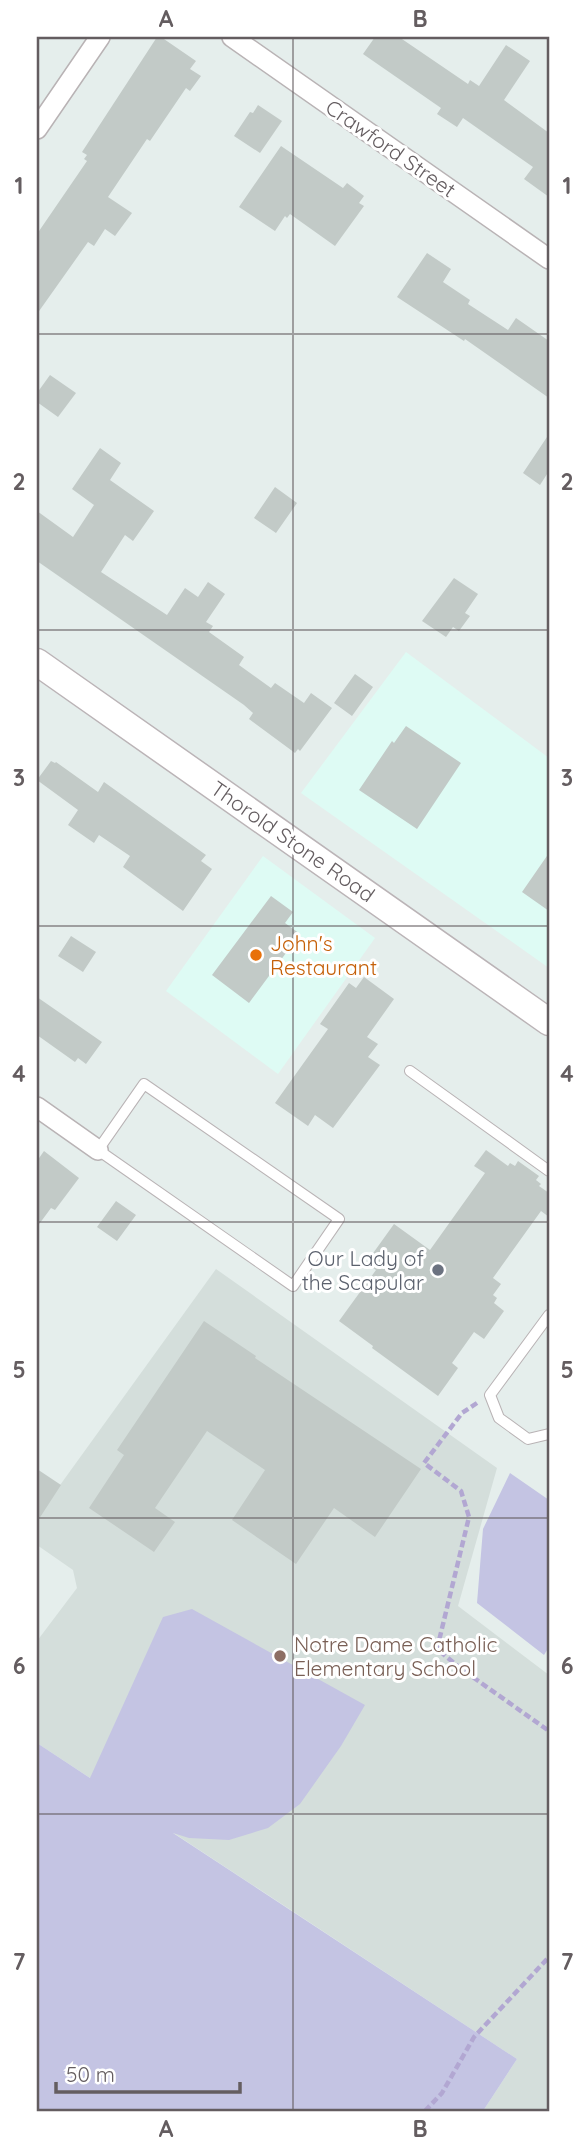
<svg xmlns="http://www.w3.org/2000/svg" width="586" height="2148" font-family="Quicksand,sans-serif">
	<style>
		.commercial { fill: #defbf4 }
		.education { fill: #d4dedb }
		.green { fill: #c4c4e3 }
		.building { fill: #c2cac7 }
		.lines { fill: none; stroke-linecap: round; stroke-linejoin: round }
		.lane-casing { stroke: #b9b3b5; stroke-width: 12 }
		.street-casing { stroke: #b9b3b5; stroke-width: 22 }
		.secondary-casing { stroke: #bbb4b7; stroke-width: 29 }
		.path { stroke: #b2a7d2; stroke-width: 4.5; stroke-dasharray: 7 3.5; stroke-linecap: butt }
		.lane { stroke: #fff; stroke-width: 10 }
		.street { stroke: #fff; stroke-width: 19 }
		.secondary { stroke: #fff; stroke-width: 26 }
		.grid { fill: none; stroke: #645d60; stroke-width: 2; stroke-opacity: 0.55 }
		.food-dot { fill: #e8710a; stroke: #fff; stroke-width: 2.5 }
		.worship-dot { fill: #6b7280; stroke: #fff; stroke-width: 2.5 }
		.education-dot { fill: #8d6e63; stroke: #fff; stroke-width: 2.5 }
		.labels { text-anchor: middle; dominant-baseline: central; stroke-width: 6; stroke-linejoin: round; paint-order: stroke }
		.street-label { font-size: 21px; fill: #645d60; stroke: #fff }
		.food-label { font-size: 21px; fill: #c56008; stroke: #fff; text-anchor: start }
		.worship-label { font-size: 21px; fill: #5b616d; stroke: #fff; text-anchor: end }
		.education-label { font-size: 21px; fill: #785e54; stroke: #fff; text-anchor: start }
		.neatline { fill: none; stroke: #645d60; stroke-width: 2.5 }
		.grid-label { font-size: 23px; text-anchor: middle; font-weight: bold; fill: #645d60 }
	</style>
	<rect width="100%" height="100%" fill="#e5eeec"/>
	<path class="commercial" d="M406 652 549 758V968L301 793Z
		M263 856 375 938 278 1074 166 991Z"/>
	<path class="education" d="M216 1269 497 1468 458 1606 549 1675V2111H483L517 2059 37 1743V1641L77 1588 73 1570 37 1545V1517Z"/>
	<path class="green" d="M510 1473 549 1500V1647L544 1655 477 1603 483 1529Z
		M192 1609 365 1705 341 1746 300 1804 268 1828 229 1840 189 1838 173 1833 517 2059 483 2111H37V1743L90 1778 163 1617Z"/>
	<path class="building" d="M157 37H161L196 61 190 69 201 76 190 91 186 88 150 141 147 139 108 197 132 213 115 236 105 229 94 246 88 242 37 314V234L87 161 84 159 87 155 82 152Z
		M375 37H399L468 84 470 80 479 86 506 45 530 61 504 100 549 133V197L524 179 533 167 463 118 457 127 437 114 441 108 363 54Z
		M258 105 282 121 260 153 234 136 250 112 253 113Z
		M281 146 343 188 347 183 364 196 359 203 364 206 335 246 290 214 287 218 285 216 275 231 239 207Z
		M427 253 451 269 443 282 470 300 468 304 508 330 516 318 549 341V398L465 339 464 341 397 297Z
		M50 375 76 393 58 417 37 402V393Z
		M549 434V471L540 485 523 473Z
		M100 448 121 463 110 480 154 511 133 541 125 535 101 572 167 615 185 588 198 597 208 582 225 594 206 622 213 626 209 632 244 657 239 665 271 688 275 683 304 703 311 693 332 708 300 751 298 749 295 753 249 719 253 713 244 705 37 561V511L73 537 94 505 72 489Z
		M275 487 297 503 276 533 254 518Z
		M454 578 478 594 465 613 470 616 459 631 453 627 446 637 422 621Z
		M355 674 373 687 352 716 334 703Z
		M406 726 461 763 417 829 359 790 392 741 394 743Z
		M51 761 55 763 56 762 98 792 104 782 206 855 201 861 212 869 183 911 123 867 130 856 99 835 94 843 68 825 78 810 37 780Z
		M549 853V911L522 892Z
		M271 896 293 912 285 923 300 934 249 1003 212 975Z
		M71 936 96 952 83 972 58 956Z
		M364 977 394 999 367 1037 378 1044 368 1057 380 1065 333 1128 315 1115 308 1126 275 1103 328 1029 320 1024 349 983 356 988Z
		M37 997 102 1042 86 1064 78 1058 75 1062 37 1035Z
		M486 1150 508 1166 510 1163 515 1166 518 1161 539 1176 536 1180 541 1184 539 1186 549 1193V1217L541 1211 493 1278 501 1284 493 1295 497 1298 494 1303 504 1311 484 1339 474 1332 452 1363 458 1368 438 1396 372 1348 373 1346 339 1321 376 1270 366 1263 394 1224 430 1250 485 1173 474 1166Z
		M44 1151 79 1178 55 1210 51 1208 37 1227V1161Z
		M116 1201 136 1215 117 1241 97 1227Z
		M204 1321 256 1356 255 1358 421 1469 375 1537 334 1508 296 1564 232 1520 265 1470 207 1431 155 1508 175 1522 154 1552 89 1508 124 1455 117 1450Z
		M37 1469 61 1485 37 1522Z"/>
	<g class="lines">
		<g class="lane-casing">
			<path id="lane" d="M410 1071 549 1171
				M144 1084 339 1219 293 1286 98 1150Z
				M549 1315 490 1395 499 1418 528 1439 549 1434"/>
		</g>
		<g class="street-casing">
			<path id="street" d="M232 37 549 259
				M37 129 100 37
				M37 1107 98 1150"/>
		</g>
		<g class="secondary-casing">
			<path id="secondary" d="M37 662 549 1022"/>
		</g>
		<path class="path" d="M477 1403 462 1413 424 1463 461 1491 469 1517 437 1649 460 1668 549 1731
			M425 2111 442 2093 474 2037 549 1957"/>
		<use href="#lane" class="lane"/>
		<use href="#street" class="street"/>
		<use href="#secondary" class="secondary"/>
	</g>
	<path class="grid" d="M293 37V2111M37 334H549M37 630H549M37 926H549M37 1222H549M37 1518H549M37 1814H549"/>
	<circle class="food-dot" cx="256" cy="955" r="7"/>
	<circle class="worship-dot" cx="438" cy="1270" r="7"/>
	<circle class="education-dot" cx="280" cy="1656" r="7"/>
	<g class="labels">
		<g class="street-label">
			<text transform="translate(391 148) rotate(35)">Crawford Street</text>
			<text transform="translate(293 841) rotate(35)">Thorold Stone Road</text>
		</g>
		<g class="food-label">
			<text x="270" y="943">John's<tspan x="270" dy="24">Restaurant</tspan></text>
		</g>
		<g class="worship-label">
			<text x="424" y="1258">Our Lady of<tspan x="424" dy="24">the Scapular</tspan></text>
		</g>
		<g class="education-label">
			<text x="294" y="1644">Notre Dame Catholic<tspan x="294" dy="24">Elementary School</tspan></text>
		</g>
	</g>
	<rect width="586" height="2148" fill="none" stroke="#ffffff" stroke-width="77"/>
	<path d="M56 2082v10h184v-10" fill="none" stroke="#645d60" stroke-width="3.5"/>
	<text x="66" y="2082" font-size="21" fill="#645d60" stroke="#ffffff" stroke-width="5" paint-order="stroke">50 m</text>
	<rect x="38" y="38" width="510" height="2072" class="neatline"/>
	<g class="grid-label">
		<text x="166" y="27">A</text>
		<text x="420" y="27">B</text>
		<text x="19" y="194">1</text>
		<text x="567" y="194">1</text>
		<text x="19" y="490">2</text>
		<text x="567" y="490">2</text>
		<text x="19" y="786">3</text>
		<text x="567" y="786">3</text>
		<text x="19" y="1082">4</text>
		<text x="567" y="1082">4</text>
		<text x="19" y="1378">5</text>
		<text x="567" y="1378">5</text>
		<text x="19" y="1674">6</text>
		<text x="567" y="1674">6</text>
		<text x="19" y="1970">7</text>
		<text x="567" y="1970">7</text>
		<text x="166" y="2137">A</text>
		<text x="420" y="2137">B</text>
	</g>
</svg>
